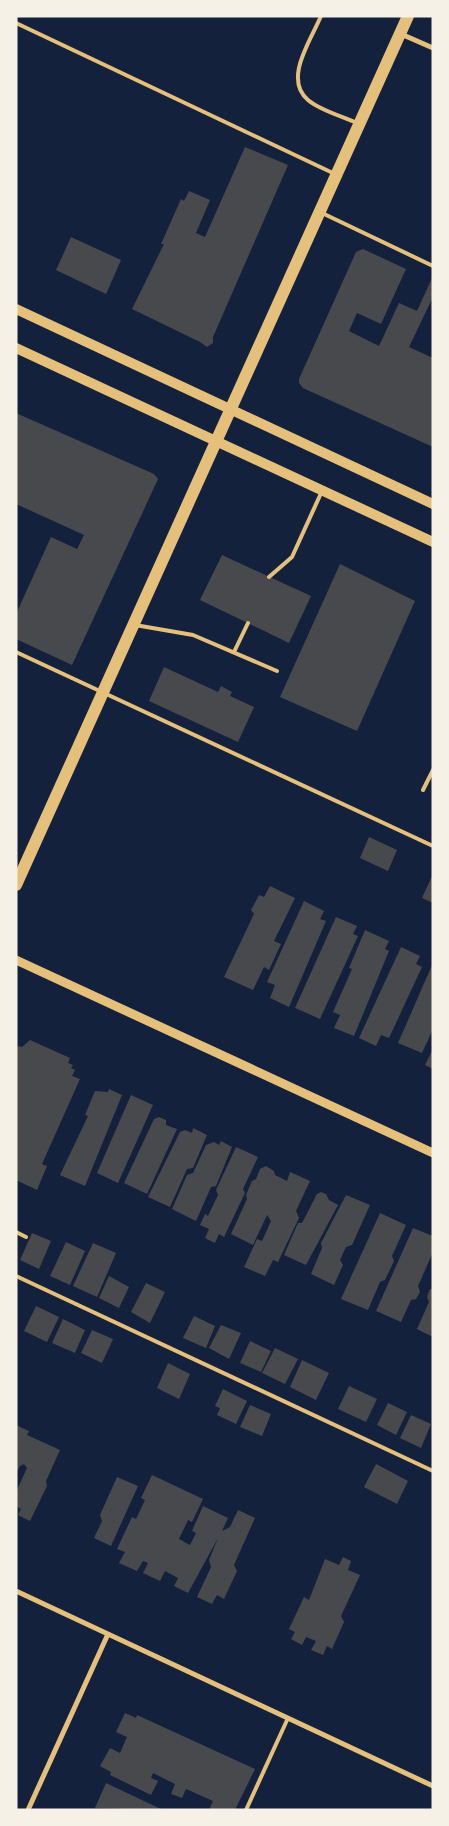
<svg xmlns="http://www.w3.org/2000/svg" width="449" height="1826" font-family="'Archivo Narrow',sans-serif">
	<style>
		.building { fill: #48494c }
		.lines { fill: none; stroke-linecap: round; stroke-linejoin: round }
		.service { stroke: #e5c07b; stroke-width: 4 }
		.minor { stroke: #e5c07b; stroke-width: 5 }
		.tertiary { stroke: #e5c07b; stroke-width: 9 }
		.secondary { stroke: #e5c07b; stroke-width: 10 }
		.primary { stroke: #e5c07b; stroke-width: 12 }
	</style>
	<rect width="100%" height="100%" fill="#14213d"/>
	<path class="building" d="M245 147 288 165 213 337V343L207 347 200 342 132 309 164 244H161L181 199 184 201 189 191 210 200 196 233 205 237Z
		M71 237 121 260 106 294 56 270Z
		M363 249 406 269 381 324 357 313 349 331 379 346 399 303 417 311 433 276V297L409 347 433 358V447L303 388 299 383V379L356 252Z
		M16 413 154 474 158 479 72 665 16 639V614L51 537 77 549 84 535 16 504Z
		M222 555 311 596 289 643 200 600Z
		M340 564 415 601 357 731 280 697Z
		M164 667 218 692 221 686 232 692 230 696 254 707 238 742 149 701Z
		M369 837 397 850 388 871 360 858Z
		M433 874V903L422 898Z
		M270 886 295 898 274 941 281 944 269 970 264 967 253 990 224 977 254 914 251 910 259 895 264 897Z
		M304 901 324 911 320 919 326 921 289 1007 270 998 275 985 267 982Z
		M336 917 357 926 353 934 358 936 320 1019 295 1008Z
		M365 930 389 941 385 949 389 951 354 1036 334 1028 340 1015 333 1012 352 969 349 968Z
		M401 947 420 956 416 964 422 967 389 1038 381 1035 376 1046 359 1038Z
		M433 963V1029L422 1053 398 1043Z
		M30 1040 70 1058 68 1063 73 1065 71 1068 75 1070 72 1076 80 1079 42 1164 47 1166 37 1190 16 1180V1050L18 1046 22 1047Z
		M433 1049V1069L425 1065Z
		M109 1089 122 1095 85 1186 60 1175 88 1116 85 1115 95 1091 108 1092Z
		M131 1095 153 1105 118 1183 97 1173Z
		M159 1117 166 1120V1125L177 1129 147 1194 124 1183 154 1119Z
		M193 1128 207 1135 193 1168 187 1169 170 1207 148 1197 180 1132 185 1130 192 1133Z
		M221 1141 232 1147 216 1186 211 1187 196 1221 172 1209 187 1175 193 1173 206 1145 214 1142 219 1145Z
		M236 1147 258 1157 243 1189 245 1193 224 1237 219 1234 215 1243 205 1238 209 1229 200 1225 205 1214 208 1216 218 1195 216 1190Z
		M266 1166 274 1171 275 1175 287 1181 290 1172 310 1181 296 1211 299 1218 278 1262 273 1260 265 1276 244 1267 257 1239 262 1241 271 1221 267 1215 253 1245 231 1234 247 1199 246 1195 252 1181 256 1179 260 1169Z
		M321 1192 326 1194 329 1200 338 1205 306 1265 284 1255 298 1223H302L317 1194Z
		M346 1195 370 1205 352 1245 346 1247 340 1260 343 1265 334 1285 311 1274 322 1248 321 1243Z
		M380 1213 406 1225 392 1256 394 1261 385 1280 380 1282 368 1310 341 1299Z
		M413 1228 433 1236V1252L418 1286 420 1292 416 1299 411 1300 401 1322 376 1311Z
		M32 1233 51 1241 39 1269 20 1260Z
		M66 1242 85 1251 70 1285 50 1276Z
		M93 1243 116 1253 97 1297 73 1286Z
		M109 1276 129 1287 119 1308 99 1298Z
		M146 1283 165 1292 150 1323 131 1312Z
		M430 1289H433V1337L417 1329 429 1302 427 1297Z
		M36 1306 59 1317 47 1342 24 1331Z
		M194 1316 215 1326 206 1348 183 1338Z
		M63 1319 85 1330 75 1353 52 1343Z
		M221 1325 241 1333 229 1359 209 1348Z
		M92 1330 113 1339 102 1363 81 1353Z
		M250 1341 271 1351 261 1372 240 1363Z
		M275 1348 298 1359 285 1384 262 1373Z
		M302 1360 329 1373 316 1400 290 1387Z
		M168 1363 190 1374 179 1399 157 1388Z
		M349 1386 377 1399 366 1422 338 1409Z
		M223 1389 247 1401 236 1424 217 1415 220 1408 215 1406Z
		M388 1403 407 1412 396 1435 377 1425Z
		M250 1405 271 1414 262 1436 240 1427Z
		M411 1415 431 1424 421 1448 400 1438Z
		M16 1425 29 1431 27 1435 60 1450 46 1481 47 1486 30 1521 18 1515 21 1509 16 1506V1492L27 1468 24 1464 20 1466 16 1473Z
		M376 1464 408 1481 397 1504 364 1487Z
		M152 1475 203 1499 192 1522 188 1520 179 1539 190 1545 196 1533 192 1531 203 1506 228 1518 222 1531 230 1527 238 1510 255 1518 234 1565 237 1571 224 1599 217 1595 212 1604 197 1597 211 1567 209 1560 218 1538 188 1593 174 1586 178 1578 165 1571 160 1581 143 1573 148 1563 143 1561 137 1571 119 1563 125 1552 117 1549 132 1517 136 1519 145 1500 141 1498Z
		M117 1477 138 1486 111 1546 94 1538 102 1521 100 1515Z
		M343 1557 351 1561 348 1570 360 1575 341 1616 344 1622 332 1649 327 1646 323 1655 311 1650 316 1641 306 1637 302 1645 291 1639 295 1632 289 1629 304 1597 309 1600 325 1559 339 1565Z
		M125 1713 136 1718 137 1715 255 1769 235 1810H209L213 1801 186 1789 182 1798 171 1794 175 1784 153 1773 151 1778 158 1781 151 1795 110 1775 111 1772 100 1766 110 1748 120 1753 127 1737 116 1732Z
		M106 1783 163 1810 95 1808Z"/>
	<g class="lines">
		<path class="service" d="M321 16C311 40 283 79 308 100 321 111 342 116 357 123
			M16 23 335 174
			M322 213 433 266
			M269 577 292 557 322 491
			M135 625 193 635 277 671
			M16 652 433 846
			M234 652 248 623
			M423 790 433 770
			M16 1232 26 1237
			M16 1276 433 1471
			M246 1810 288 1718"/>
		<path class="minor" d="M401 34 433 48
			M16 1591 433 1786
			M28 1810 108 1634"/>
		<path class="tertiary" d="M16 960 433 1153"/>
		<path class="secondary" d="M16 309 433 504
			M16 348 433 542"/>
		<path class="primary" d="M16 885 408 16"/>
	</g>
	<rect width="449" height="1826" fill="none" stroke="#f6f1e7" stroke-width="35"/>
</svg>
